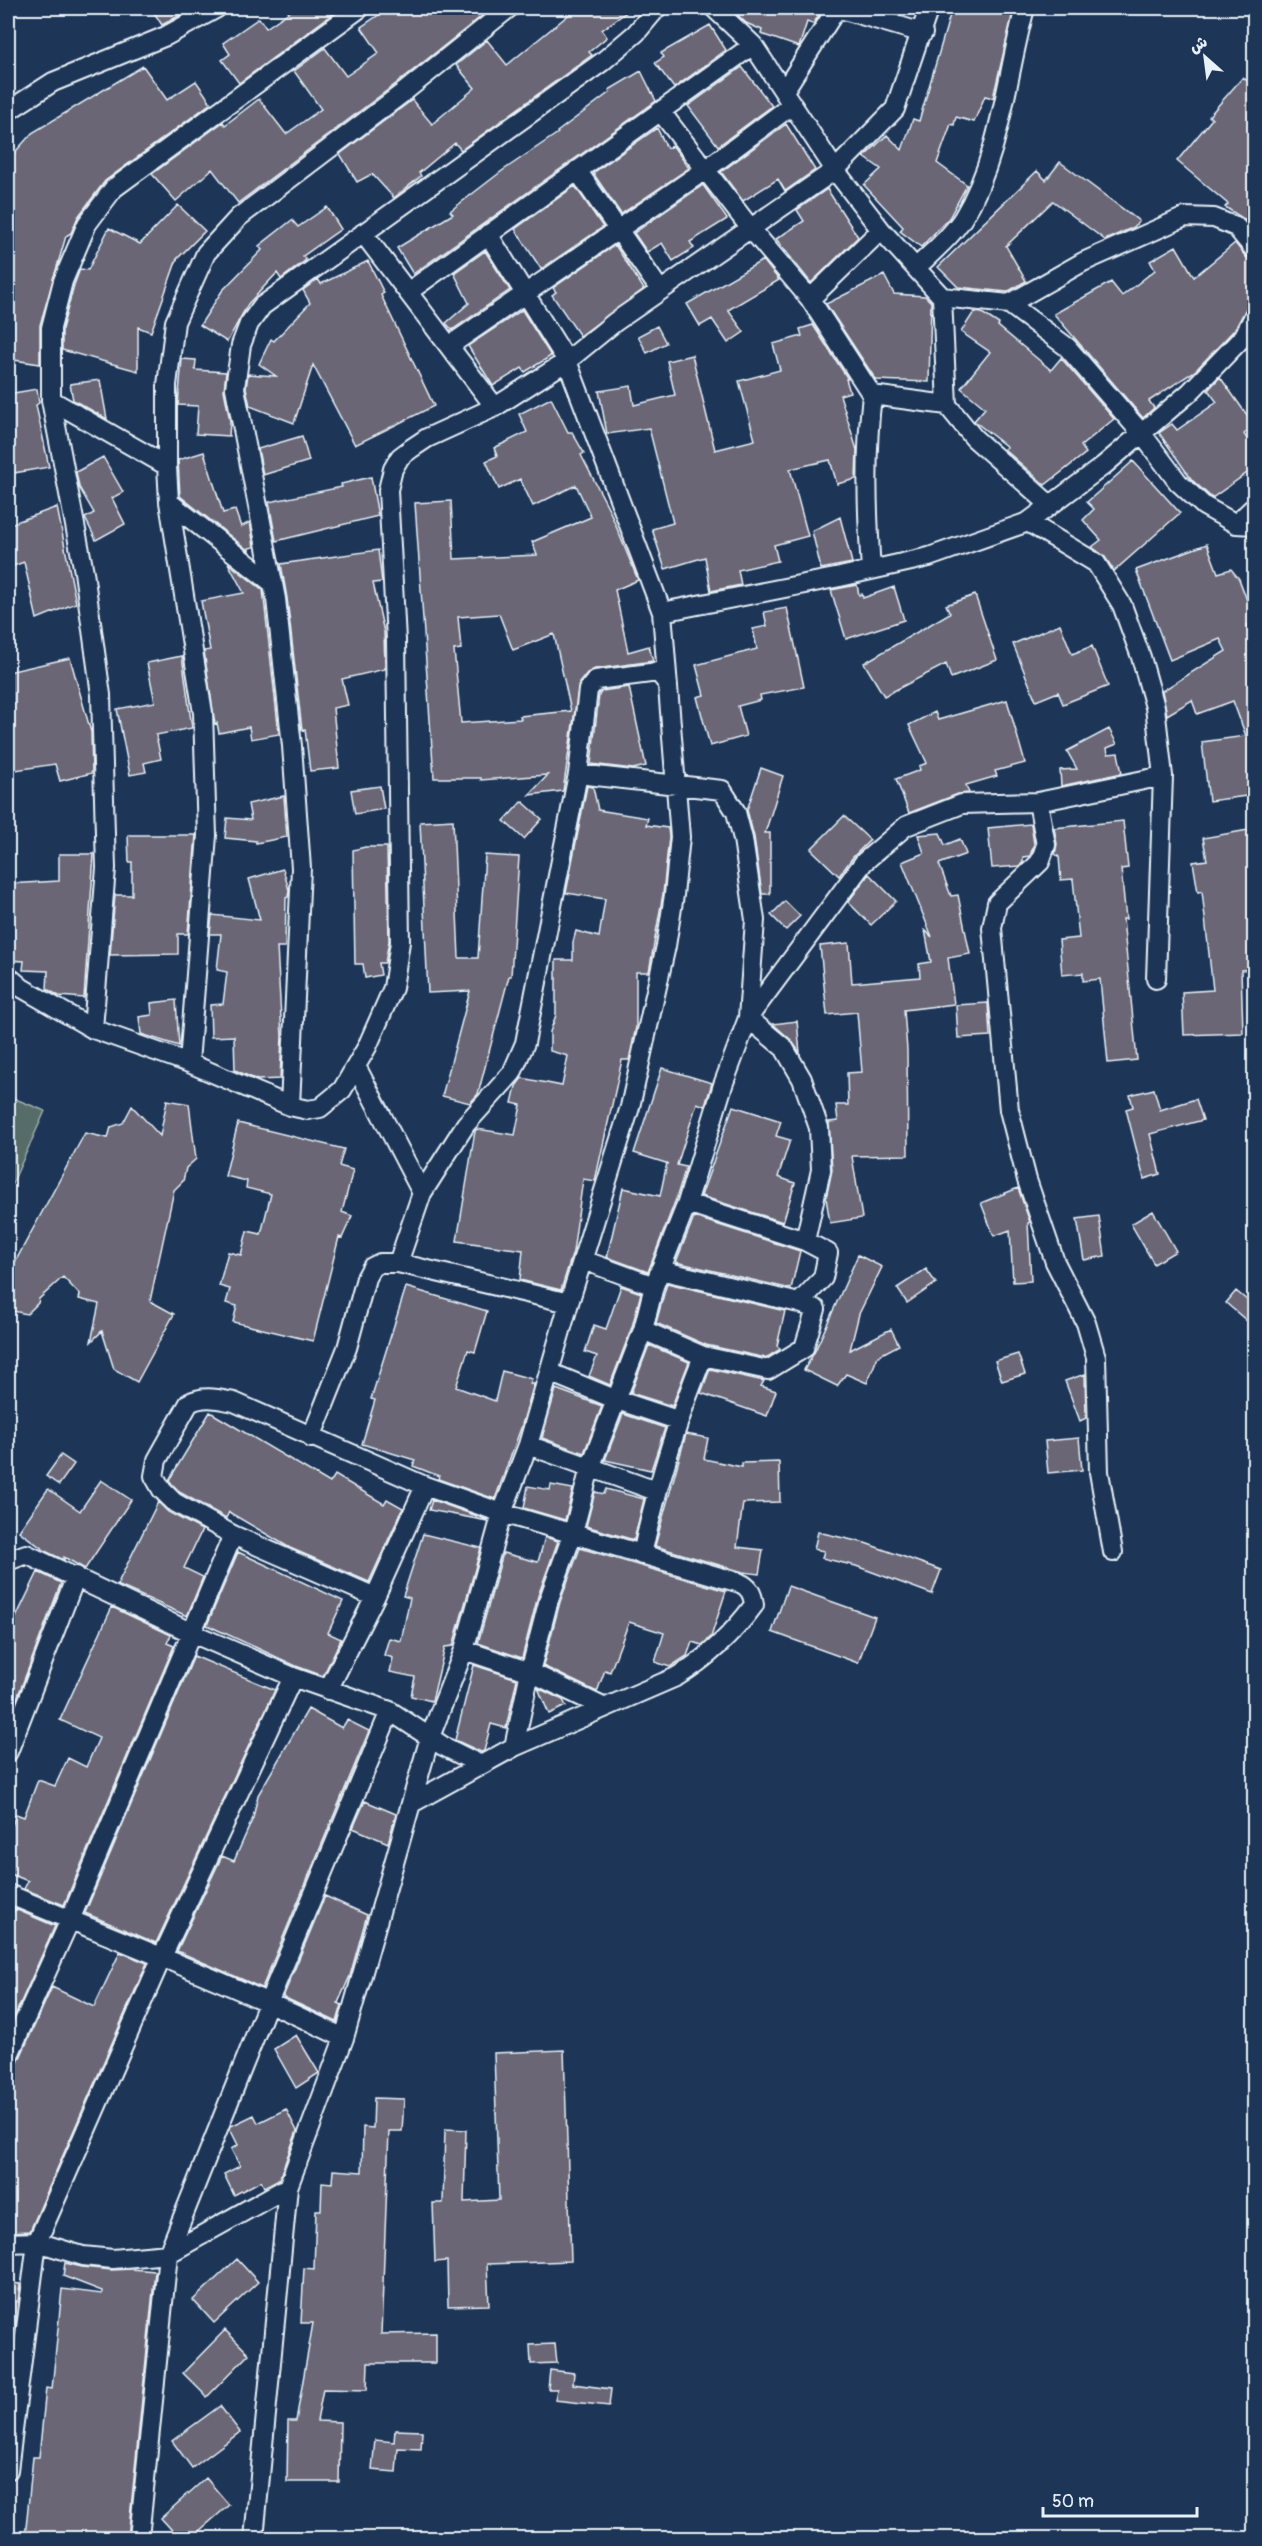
<svg xmlns="http://www.w3.org/2000/svg" width="1262" height="2546" font-family="Pangolin,'Playpen Sans Arabic',sans-serif">
	<style>
		.green { fill: #576c67; stroke: #a0aeb0; stroke-width: 1.5 }
		.building { fill: #6a6675; stroke: #e8f1f8; stroke-width: 1.5; fill-rule: evenodd }
		.lines { fill: none; stroke-linecap: round; stroke-linejoin: round }
		.street-casing { stroke: #e8f1f8; stroke-width: 22 }
		.street { stroke: #1d3557; stroke-width: 18 }
	</style>
	<rect width="100%" height="100%" fill="#1d3557"/>
	<filter id="ink" filterUnits="userSpaceOnUse"><feTurbulence type="fractalNoise" baseFrequency=".0167" numOctaves="2"/><feDisplacementMap in="SourceGraphic" scale="12" xChannelSelector="R" yChannelSelector="G"/><feConvolveMatrix kernelMatrix="1 2 1 2 8 2 1 2 1" color-interpolation-filters="sRGB"/></filter>
	<g filter="url(#ink)">
		<path class="green" d="M8 1096 45 1111 8 1193Z"/>
		<path class="building" d="M151 8H181L184 13 162 25Z
			M295 8H338L339 9 239 83 222 60 230 54 223 43 259 18 266 28Z
			M389 8H492L397 83 238 203 212 169 176 201 152 174 223 122 225 125 259 99 286 134 321 109 294 71 325 48 346 76 379 53 361 27Z
			M577 8H632L602 30 607 37 589 52 592 55 461 150 455 143 419 173 421 176 394 198 372 174 357 182 340 154 412 100 432 124 475 88 456 65 487 40 507 65Z
			M730 8H824L813 24 807 22 799 47 761 34 762 30 746 23Z
			M952 8H1014L993 98 985 96 974 122 956 117 954 125 951 124 937 163 967 185 949 218 921 247 900 231 903 227 864 185 881 169 864 157 887 135 902 150 913 119 919 121Z
			M710 25 726 50 674 88 655 63 664 57 661 53Z
			M143 66 167 100 196 81 211 103 105 181 78 217 71 233 66 236 40 325V364L8 359V160L32 133Z
			M742 67 772 106 718 146 688 106Z
			M641 71 656 101 413 274 397 248 453 214 450 211 502 171 558 133 557 132 610 92 609 90Z
			M1243 77 1254 87V232L1244 219 1225 207 1228 204 1177 161 1212 119 1209 116Z
			M786 124 815 170 785 191 778 179 743 201 721 172Z
			M657 128 667 148 673 146 689 168 621 214 593 173Z
			M1060 162 1139 221 1134 227 1105 240 1053 201 1006 246 1026 281 1007 292 958 287 938 267 1037 171 1046 180Z
			M703 185 727 219 690 242 694 248 673 261 662 243 647 252 634 233Z
			M575 186 603 227 541 269 515 229Z
			M827 189 858 237 811 283 776 239 804 221 797 210Z
			M178 205 205 231 177 259 151 332 138 327V371L62 350V329L74 285 80 269 88 270 109 228 140 244Z
			M327 207 341 229 303 256 306 260 281 279 277 273 248 304 227 342 200 325 222 291 262 250 259 246 292 220 298 227Z
			M1235 243 1246 257 1254 260V305L1247 307 1235 329 1195 371 1149 401 1154 408 1143 418 1054 314 1111 282 1122 296 1155 270 1150 261 1176 246 1194 277Z
			M615 245 644 289 580 336 552 295 556 292 553 288Z
			M485 251 510 290 452 330 446 323 469 303 454 273Z
			M763 260 779 280 728 310 744 332 728 343 712 319 700 326 687 304Z
			M368 261 384 293 381 295 434 406 355 445 313 365 294 423 250 406 246 388 248 374 276 376 259 364 271 339 274 341 310 303 303 290 318 279 321 284Z
			M884 275 894 294 925 296 931 302 929 382 876 380 826 304Z
			M522 310 551 356 525 372 522 368 493 386 468 346Z
			M974 312 982 313 999 324 998 326 1051 370 1061 358 1114 419 1081 446 1086 453 1045 485 1004 449 1007 447 974 421 985 408 961 388 990 352 961 332Z
			M813 325 848 379H846L850 392 840 395 857 450 856 479 837 484 830 460 790 469 808 536 774 545 778 561 738 570 741 585 711 591 705 557 665 569 652 529 673 523 649 428 607 434 599 391 631 386 634 405 675 395 667 361 692 355 715 450 755 440 739 381 780 370 773 344 802 336 800 329Z
			M657 326 666 343 647 353 638 336Z
			M182 359 196 360 195 370 226 372 224 390 230 421 229 436 196 434 198 406 178 405Z
			M1220 377 1254 425 1244 434 1254 449V468L1212 498 1192 480 1159 433 1172 424 1177 430 1217 402 1208 390Z
			M100 380 107 419 73 400 70 384Z
			M37 389 39 403 36 405 49 467 8 474V394Z
			M551 398 568 432H572L584 453 581 455 609 509 638 580 615 590 628 652 649 646 653 661 595 669 587 673 579 683 563 791 529 795 548 775 481 780V778H434L415 503 451 501 454 559 537 555 532 542 591 517 576 485 533 506 520 479 499 489 486 461 497 456 494 448 527 432 519 414ZM499 614 513 650 554 634 571 711 520 716 521 719 461 723 454 650 461 649 458 617Z
			M302 436 309 461 263 475 258 449Z
			M204 452 223 513 235 510 241 527 250 522 254 547 249 548V551L180 496 178 460Z
			M103 457 123 492 112 498 125 524 96 540 85 518 94 513 79 487 76 472Z
			M1133 461 1180 513 1114 571 1105 557 1092 547 1101 540 1083 520 1094 509 1087 502Z
			M371 477 378 516 276 541 269 502 342 487 341 484Z
			M57 507 76 603 37 619 24 562 8 568V525Z
			M840 517 852 563 821 569 812 531Z
			M1207 544 1218 573 1231 569 1239 579 1254 619V622L1247 625 1254 645V795L1209 801 1202 742 1246 736 1233 701 1197 714 1192 700 1167 715 1162 691 1226 651 1220 639 1170 660 1136 570Z
			M378 550 382 582 373 583 384 632 385 669 342 679 348 705 333 708 339 768 310 771 305 729 302 730 287 598 281 564Z
			M228 563 263 590 279 734 251 739 249 727 219 733 217 723 215 724 204 651 210 650 201 601 244 593Z
			M857 585 859 595 862 594 863 598 894 587 904 620 846 639 831 590Z
			M975 595 997 660 951 678 946 664 884 696 864 663 950 613 946 605Z
			M787 608 804 687 760 695 761 700 738 706 746 736 710 746 697 697 704 695 696 665 757 649 753 629 767 626 764 612Z
			M1060 624 1072 654 1092 646 1108 686 1063 704 1058 692 1036 701 1013 644Z
			M182 656 192 728 156 735 161 759 144 763 146 772 130 775 117 709 155 702 147 663Z
			M70 658 91 732 92 773 60 781 55 764 9 771 8 672Z
			M629 687 646 766 633 769 591 764 599 695 602 691Z
			M1007 700 1025 763 995 771 997 776 966 785 969 793 958 794 909 813 896 779 920 770 919 766 927 763 909 725 935 712 938 720Z
			M1109 729 1117 744 1107 748 1108 754 1118 753 1122 773 1061 786 1060 770 1077 769 1067 751Z
			M761 768 783 776 765 833H770V894H762L754 837 747 810Z
			M380 786 384 809 355 814 351 790Z
			M587 786 593 787 598 810 648 818 646 825 668 828 669 837 663 894 649 972H636V1027L629 1060H622L595 1181 583 1179 573 1252 561 1290 520 1280 523 1250 457 1241 475 1131 477 1129 515 1135 521 1105 512 1103 516 1086 522 1078 562 1086 568 1056 550 1051V1032L556 1015V960H573V942L576 931 599 937 605 899 566 893Z
			M284 796 287 837 256 843V841L225 838 227 818 251 820 248 804Z
			M522 801 542 819 524 839 504 821Z
			M844 816 870 840 853 857 839 876 811 849Z
			M453 820 459 958H478L485 855 519 857 511 976H509L478 1094 470 1103 442 1096 470 991 428 993 420 822Z
			M1123 821 1128 868 1121 869 1126 919H1123L1137 1060 1108 1063 1100 979 1083 981V973L1062 975 1059 940 1079 938 1073 879 1061 880 1059 857 1055 854 1057 844 1054 828Z
			M1031 824 1034 844 1030 856 1023 857V862L1020 866 992 868 988 828Z
			M1254 829V969L1241 970 1243 1033 1184 1035 1182 992 1213 990 1202 891 1198 892 1193 862 1207 860 1203 838Z
			M940 833 945 845 960 839 966 854 939 864 951 896 958 895 970 954 948 958 954 1004 904 1010 907 1050 908 1155 852 1156 862 1218 830 1223 826 1198 832 1170 829 1122 838 1121 836 1105H848L847 1073 862 1072 857 1012 827 1015 820 946 849 943 852 983 920 977 919 964 931 962 925 930 932 937 902 862 924 853 918 835Z
			M128 835H196L188 934H178V954L110 955 115 895H132V862H129Z
			M365 847H387L389 941 385 963H379L381 975 365 978 363 964H355L353 850Z
			M59 854H94L84 998 59 996 47 989 48 971 23 970 24 961 8 960 12 910 8 911V884L59 881Z
			M283 869 289 890 288 897 286 898 285 947H277L282 1036 280 1079 257 1080 235 1070 234 1036 211 1037 210 1005 223 1004 227 972 217 970 221 934H210L212 915 260 920 249 879Z
			M869 874 896 901 871 925 848 902Z
			M785 901 800 916 786 930 771 915Z
			M176 1000 179 1046 141 1034 139 1017 152 1015 151 1003Z
			M988 1003 990 1036 958 1038 956 1005Z
			M797 1021 800 1053 791 1040 773 1024Z
			M662 1068 712 1083 705 1106 697 1103 677 1165 686 1167 676 1199 648 1272 607 1257 623 1188 660 1196 667 1163 669 1164 634 1153Z
			M1154 1089 1160 1110 1196 1099 1203 1120 1150 1134 1160 1174 1144 1179 1126 1109 1133 1107 1130 1095Z
			M167 1100 189 1104 196 1159 186 1168 183 1181 174 1190 150 1301 174 1314 137 1382 114 1369 102 1331 91 1342 99 1304 79 1299 80 1295 63 1277 39 1299 38 1303 27 1314 8 1310V1275L85 1133 108 1138 111 1127 123 1123 132 1106 160 1136Z
			M733 1106 781 1121 776 1136 790 1140 778 1177 795 1183 783 1222 701 1196Z
			M238 1123 344 1149 339 1166 353 1170 342 1212 352 1216 342 1238 339 1237 313 1341 233 1322 237 1306 226 1303 230 1289 219 1286 228 1252 241 1255 247 1231 261 1234 271 1194 246 1188 247 1181 225 1176Z
			M1018 1188 1030 1222 1028 1223 1031 1281 1013 1282 1010 1230 994 1236 981 1203Z
			M1153 1211 1176 1251 1154 1264 1131 1224Z
			M1099 1216 1105 1256 1084 1260 1077 1219Z
			M694 1217 800 1251 791 1289 676 1262Z
			M858 1255 882 1267 859 1314 850 1350 891 1329 899 1345 878 1356 867 1383 846 1374 837 1386 804 1370 815 1351Z
			M926 1269 936 1283 907 1303 897 1288Z
			M667 1283 785 1311 777 1346 780 1348 779 1350 766 1358 706 1345 656 1323Z
			M621 1286 641 1293 632 1327 610 1385 589 1376 597 1356 585 1352 594 1325 606 1329Z
			M406 1287 487 1311 475 1352 468 1350 456 1387 495 1401 502 1371 532 1379 530 1384H534L521 1428 495 1499 438 1479 439 1476 413 1466 415 1460 362 1444 375 1400 371 1399Z
			M1236 1291 1254 1306V1327L1226 1303Z
			M649 1345 689 1362 672 1406 631 1393Z
			M1018 1354 1025 1374 1002 1381 995 1361Z
			M710 1369 764 1381 761 1386 776 1391 767 1416 701 1393Z
			M1085 1374 1086 1418 1080 1421 1065 1381Z
			M556 1389 602 1406 584 1453 542 1438Z
			M210 1412 330 1483 335 1475 384 1504 387 1499 403 1508 369 1582 290 1548 229 1512 226 1518 181 1493 171 1483 169 1480Z
			M623 1414 665 1428 651 1470 605 1460Z
			M686 1434 708 1438 704 1459 742 1467V1463L779 1462 780 1502 743 1503 737 1547 763 1550 759 1574 743 1572 655 1546Z
			M1079 1438 1082 1470 1048 1473 1045 1441Z
			M61 1455 74 1464 59 1485 46 1476Z
			M101 1480 131 1500 85 1569 64 1557V1560L47 1552 19 1531 48 1489 80 1511Z
			M551 1485 573 1489 565 1520 524 1508 528 1486 550 1490Z
			M606 1489 644 1499 634 1540 586 1526 595 1492 604 1494Z
			M432 1500 488 1520V1521L429 1510Z
			M158 1502 168 1512 202 1530 184 1568 203 1577 187 1616 117 1585Z
			M818 1532 865 1543 941 1570 932 1594 856 1566 822 1558 824 1551 814 1549Z
			M423 1534 481 1548 453 1646 445 1647 432 1701 411 1696 415 1677 390 1672 393 1658 384 1655 389 1638 401 1641 410 1598 403 1596Z
			M545 1537 558 1541 538 1596 522 1658 478 1643 503 1553 538 1562Z
			M580 1548 726 1591 711 1637 702 1645 692 1642 687 1656 670 1667 655 1662 664 1633 629 1622 610 1672 605 1670 597 1692 543 1666 560 1602Z
			M238 1552 343 1601 328 1633 341 1639 323 1676 296 1666 207 1625Z
			M38 1572 61 1583 8 1722V1634Z
			M788 1586 875 1617 858 1663 772 1632Z
			M112 1607 171 1635 167 1643 174 1646 64 1905 24 1889 28 1881 8 1873V1837L16 1814 24 1817 38 1780 55 1786 68 1758 86 1767 99 1738 60 1720Z
			M194 1656 275 1690 156 1943 85 1913Z
			M474 1665 517 1679 506 1728 491 1724 484 1751 481 1752 455 1740Z
			M538 1688 563 1700 566 1706 549 1714Z
			M308 1709 342 1728 347 1720 369 1731 262 1988 177 1951 222 1856 234 1861 253 1818 258 1795Z
			M365 1801 396 1814 388 1843 353 1828Z
			M325 1896 367 1915 350 1976 338 2003 342 2005 337 2022 283 1997Z
			M15 1909 55 1926 8 2031V1927Z
			M120 1952 147 1963 30 2231 8 2232V2068L14 2066 18 2062 52 1987 94 2007Z
			M296 2035 319 2073 296 2088 274 2049Z
			M564 2050 571 2261 487 2264 489 2305 448 2306 447 2261 435 2262 433 2203H443L445 2129 466 2130 464 2202 499 2200 494 2053Z
			M374 2098 404 2099 402 2131H389L381 2334 436 2333V2363H368L367 2390 323 2389 317 2421 340 2422 339 2482H287L288 2421H296L313 2323H301L304 2268 314 2269 316 2210H321L322 2182 332 2183 333 2170 362 2172 363 2127 373 2128Z
			M286 2109 297 2131 279 2179 264 2187 261 2181 234 2195 224 2174 240 2166 231 2149 238 2145 230 2129 231 2126 254 2115 258 2123Z
			M237 2259 258 2282 214 2323 193 2300Z
			M65 2263 82 2267 112 2270 131 2269 155 2271 128 2538H25L33 2457H39L46 2388 52 2389 62 2289 102 2294V2291L63 2276Z
			M8 2283 20 2284 14 2338 8 2337Z
			M225 2330 249 2354 207 2397 183 2373Z
			M555 2344 557 2363 531 2364 530 2345Z
			M550 2370 574 2373 573 2384 611 2389 609 2406 555 2400 557 2389H548Z
			M220 2406 240 2432 192 2468 172 2441Z
			M395 2430 422 2431 421 2449 398 2448 396 2472 372 2470 375 2440 394 2442Z
			M206 2478 229 2505 191 2538H179L161 2518Z"/>
		<g class="lines">
			<g class="street-casing">
				<path id="street" d="M714 8 753 45 835 170 881 230 942 297 1009 304 1067 347 1142 434 1178 482 1204 506 1236 524 1254 525
					M837 8 923 33
					M784 91 837 8
					M8 111 53 82 166 36 217 8
					M661 112 751 229 810 299 872 395
					M577 170 660 290
					M363 233 495 407
					M916 268C932 252 951 237 963 218 1001 156 1006 77 1025 8
					M408 292 753 45
					M942 297 947 405
					M810 299 881 230
					M1009 304 1083 262 1185 217 1214 218 1236 227 1254 249
					M449 346 705 170 792 105
					M51 400 167 466 169 502 271 582
					M167 466V385L175 322 206 253 239 217 404 92 509 8
					M169 502 203 713 207 835 189 1063
					M1028 522 1096 563 1122 605 1141 657 1155 707 1163 776 1156 979
					M1236 524 1254 507
					M871 570C867 511 865 454 872 395L947 405 974 438 1050 505
					M662 612 840 577 929 557 1028 522 1103 466 1190 392 1244 336 1254 316
					M578 774 722 790 736 812 743 839 755 920 748 1018 784 1048 802 1079 819 1128 821 1170 805 1241 828 1253 823 1278 799 1303 816 1309 804 1348 768 1370 703 1356
					M1038 802 1046 845 1040 862 997 903 992 928 1009 1110 1027 1180 1055 1262 1086 1323 1096 1357 1099 1472 1113 1552
					M8 976 22 988 93 1029 189 1063 290 1106 308 1110 320 1108 342 1090 367 1047 393 988 400 942 396 640 388 490 393 469 400 457 412 448 427 438 495 407 567 361 615 322 835 170 895 109 929 8
					M93 1029 106 868 101 695 84 572 51 400V328L63 281 87 224 114 188 360 8
					M356 1066 422 1193
					M290 1106 301 868 292 746 276 599 235 388 241 345 249 324 262 306 602 62 636 33 657 8
					M687 1203 805 1241
					M583 1260 654 1286
					M398 1263 422 1193 466 1124 512 1073 525 1043 578 774 588 690 596 680 658 672 668 684
					M660 1270 799 1303
					M549 1372 617 1400 677 1420
					M311 1438 347 1348 366 1278 372 1267 380 1263H398L569 1303
					M528 1445 656 1491
					M642 1555C657 1484 676 1423 703 1356L643 1330
					M8 1561 26 1554 192 1633 293 1677 390 1711 443 1746 481 1765
					M375 1597 233 1535 174 1502 162 1490 154 1476 157 1460 189 1403C204 1395 218 1399 234 1402L425 1486 502 1513 740 1583C750 1587 753 1595 754 1605 732 1635 708 1658 676 1677L514 1747 412 1803
					M464 1650 530 1672 603 1707
					M328 1690 375 1597 425 1486
					M514 1747 530 1672 549 1599 573 1533 590 1468 643 1330 654 1286 687 1203 723 1085 748 1018 864 862 906 826 962 804 1038 802 1163 776
					M8 1752 76 1576
					M8 1894C120 1941 234 1984 344 2038
					M8 2057 70 1920 233 1535
					M8 2243 37 2242 83 2256 113 2259 168 2254 288 2187
					M8 2470 37 2242 161 1959 293 1677
					M139 2538 168 2254 269 2001 390 1711
					M254 2538 288 2187 344 2038 430 1737 464 1650 502 1513 528 1445 569 1303 630 1107 666 946 674 895 680 837 662 612 567 361 488 234"/>
			</g>
			<use href="#street" class="street"/>
		</g>
	</g>
	<rect width="1262" height="2546" fill="none" stroke="#1d3557" stroke-width="30"/>
	<rect x="15" y="15" width="1232" height="2516" fill="none" stroke="#e8f1f8" stroke-width="2" filter="url(#ink)"/>
	<g transform="translate(1205 57) rotate(332)" stroke="#1d3557" stroke-width="4.5" paint-order="stroke">
	<path d="M0-4.5L10 22L0 15L-10 22Z" fill="#e8f1f8"/>
	<text y="-9" font-size="16" font-weight="bold" text-anchor="middle" fill="#e8f1f8">ش</text>
	</g>
	<path d="M1043 2507v9h154v-9" fill="none" stroke="#e8f1f8" stroke-width="3"/>
	<text x="1052" y="2507" font-size="18" fill="#e8f1f8" stroke="#1d3557" stroke-width="4.5" paint-order="stroke">50 m</text>
</svg>
